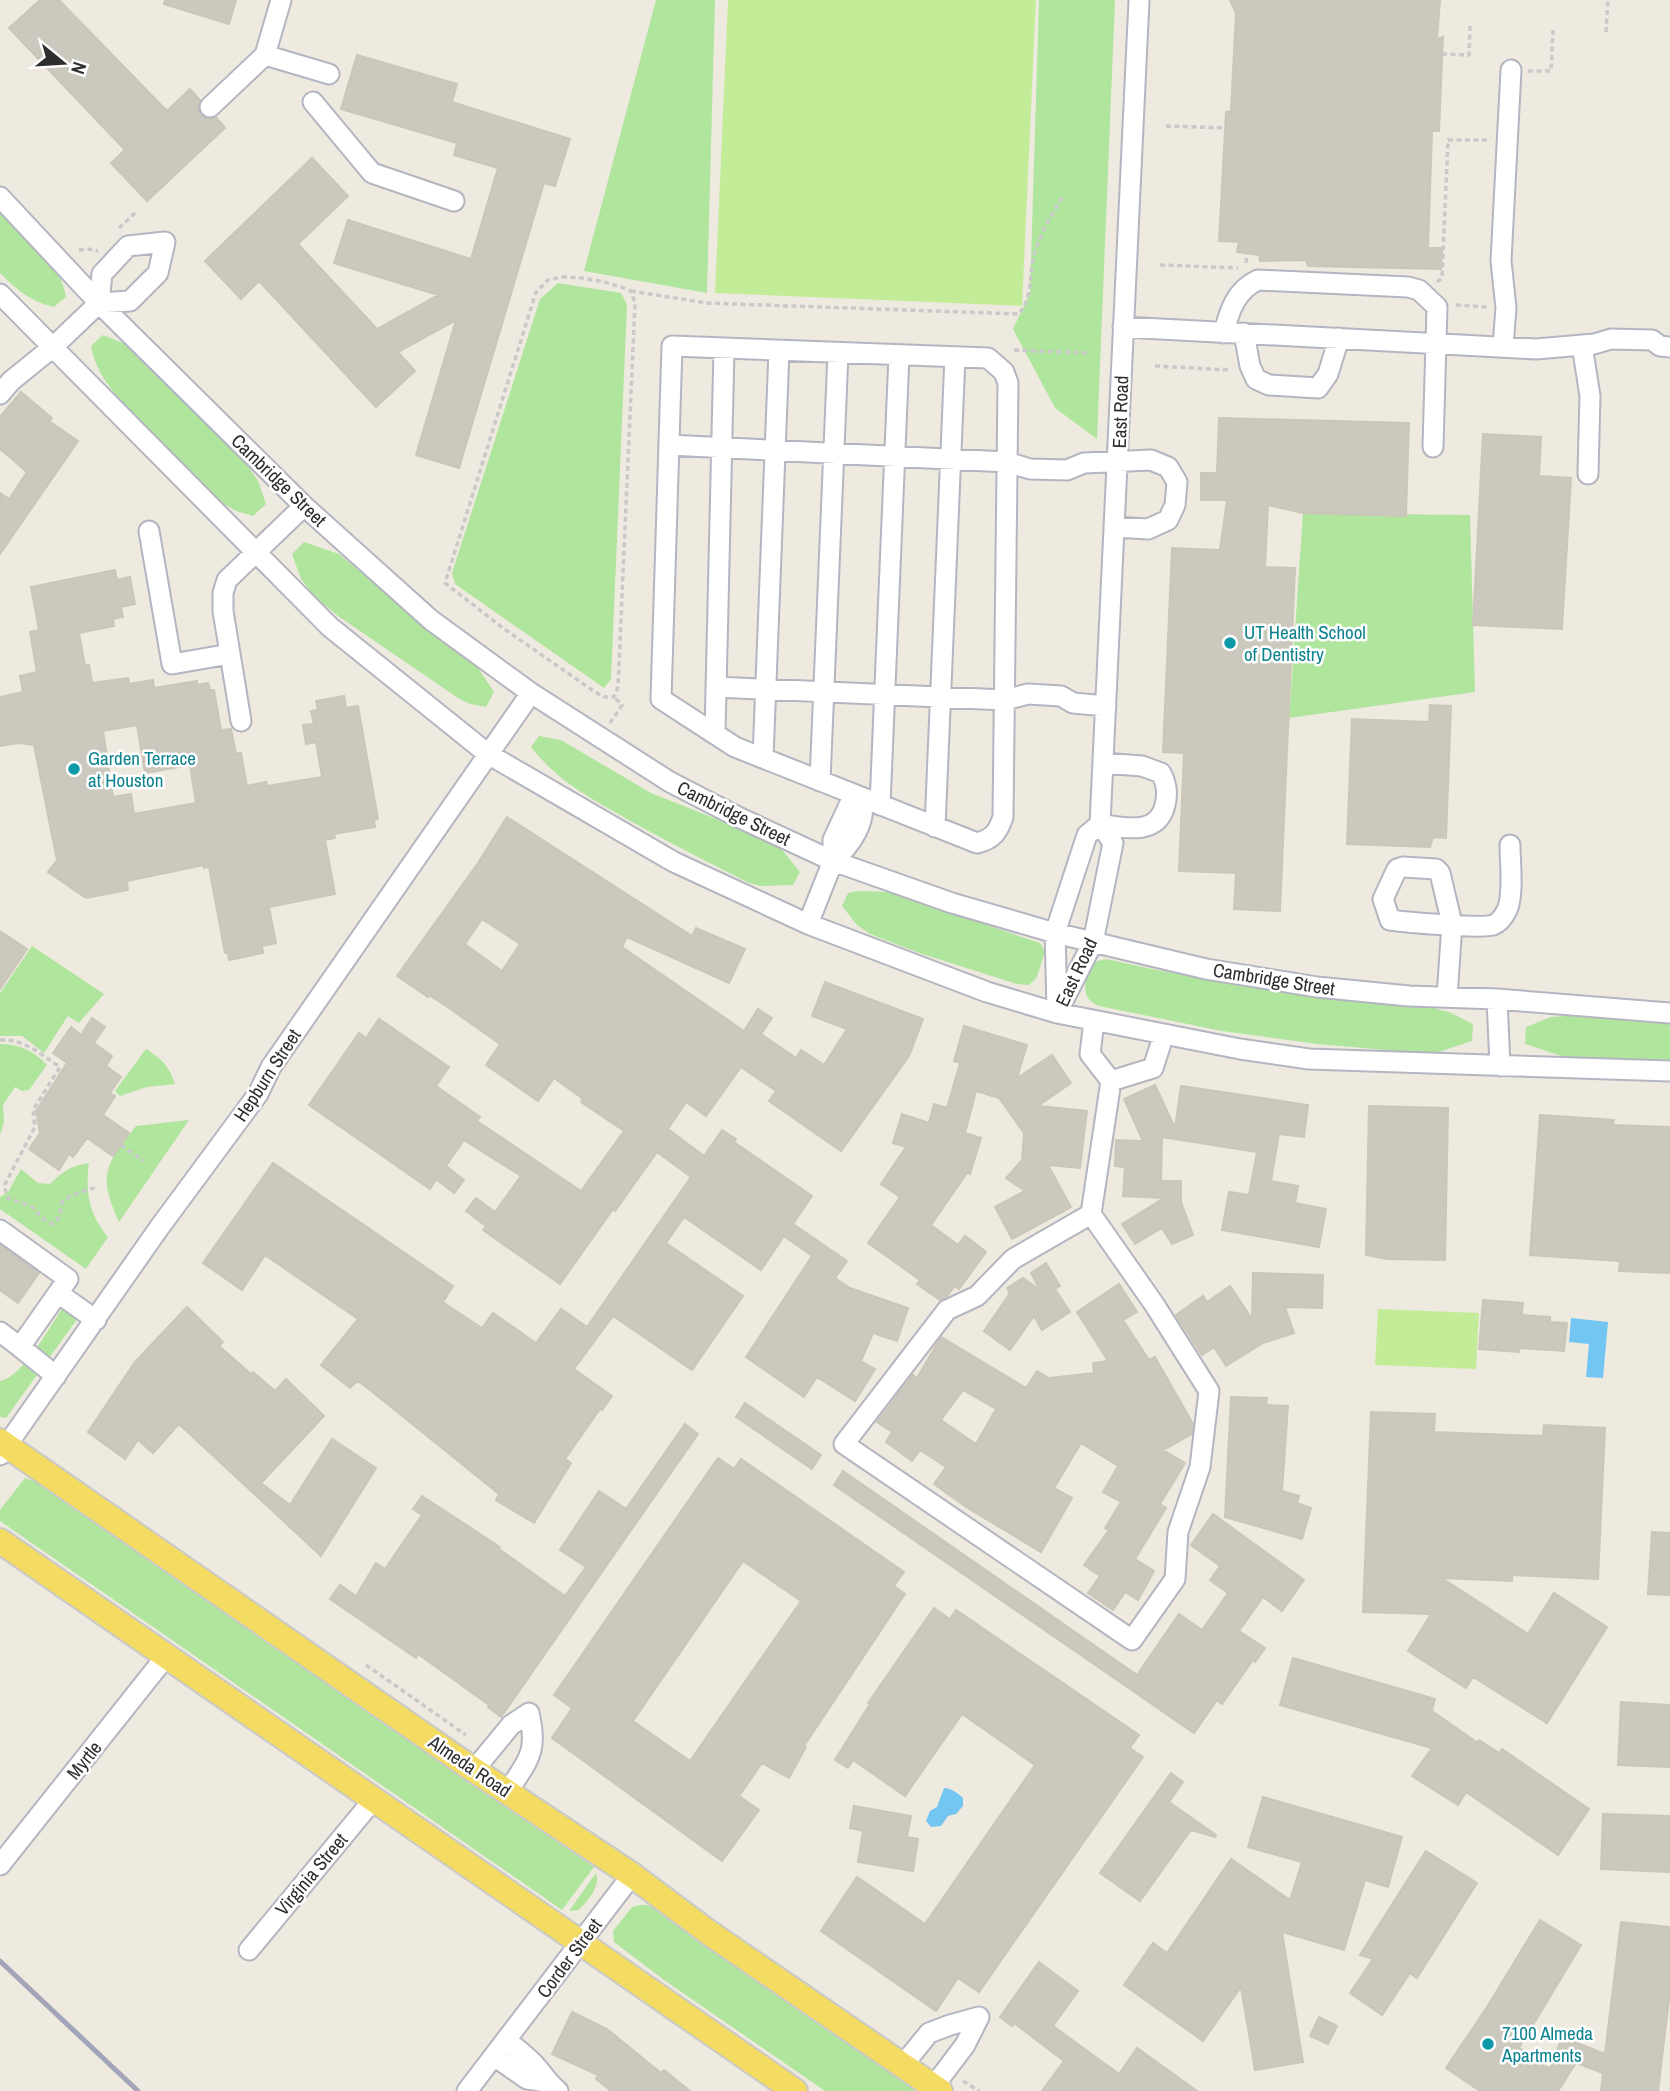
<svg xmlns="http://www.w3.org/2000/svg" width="1670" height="2091" font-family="'Archivo Narrow',sans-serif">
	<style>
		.green { fill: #b0e59d }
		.pitch { fill: #c3ec99 }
		.water { fill: #73c6f1 }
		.building { fill: #cbc8be; stroke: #cbc6b9; stroke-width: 2; fill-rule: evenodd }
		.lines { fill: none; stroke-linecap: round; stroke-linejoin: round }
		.minor-casing { stroke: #b4b5c1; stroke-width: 23 }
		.major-casing { stroke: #c9c9c9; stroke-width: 28 }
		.path { stroke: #c9c9c9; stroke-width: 3.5; stroke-dasharray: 5 3.5; stroke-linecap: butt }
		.minor { stroke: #fff; stroke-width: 19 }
		.major { stroke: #f3dc61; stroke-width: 24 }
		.rail { stroke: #a2a4b8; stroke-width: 5 }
		.culture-dot { fill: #0f9aa8; stroke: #fff; stroke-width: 2.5 }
		.labels { text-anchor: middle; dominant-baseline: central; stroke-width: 5; stroke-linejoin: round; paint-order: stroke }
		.street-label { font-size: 19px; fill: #2e2e2e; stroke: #fff }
		.culture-label { font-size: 19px; fill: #0d838f; stroke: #fff; text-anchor: start }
	</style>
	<rect width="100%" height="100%" fill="#efeae0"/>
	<path class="green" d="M656 0H715L707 293 584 271Z
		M1039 0H1115L1097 439 1055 408 1013 329 1030 293Z
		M0 204C26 232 59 258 66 297L54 307C31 302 17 290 0 273Z
		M558 283 621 293 627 305 611 679 604 688 455 584 452 573 540 299Z
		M103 335 128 345 246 463 258 481 266 504 253 516 236 511 216 499C191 473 166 447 141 421 119 398 97 379 91 346Z
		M1303 513 1470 515 1475 692 1289 718Z
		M304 542 339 554 478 668 494 692 486 707 470 704 458 698 338 616 314 596 301 579 292 554Z
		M539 736 561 740 651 793 769 840 783 851 800 872 793 885 761 886 749 883C710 863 672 844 634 823 593 799 561 785 531 747Z
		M858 891 888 892 1040 943 1045 951 1037 977 1029 985 1017 984 919 953 870 934 857 925 842 906 848 893Z
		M32 946 104 994 79 1023 68 1016 44 1053 22 1036H0V993Z
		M1106 959C1210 983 1314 999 1421 1005L1449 1012 1473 1024 1472 1041 1433 1054 1317 1044 1222 1031 1099 1006C1078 998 1085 978 1094 962Z
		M1565 1016 1670 1018V1061L1564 1057 1525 1044 1526 1027 1551 1017Z
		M0 1044C19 1044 34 1051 47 1065L29 1090 22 1091 15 1087 3 1105 4 1122 0 1135Z
		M146 1049C162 1059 169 1066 175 1084L147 1087 120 1096 115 1091Z
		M189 1120 119 1222C97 1174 106 1164 136 1126Z
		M89 1163C85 1191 89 1215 108 1237L86 1269 0 1209V1197L8 1192 21 1169 38 1183 50 1184C62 1172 72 1165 89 1163Z
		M64 1306 80 1315 6 1418 0 1417V1381C23 1377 50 1326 64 1306Z
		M25 1478 39 1483 594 1867 562 1910 0 1521V1510Z
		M596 1873C601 1887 588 1900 579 1910L569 1911Z
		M640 1905H647L657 1909 919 2091H825L664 1980 614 1942 613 1931 632 1907Z"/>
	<path class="pitch" d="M728 0H1036L1022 306 715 293Z
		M1378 1309 1479 1313 1476 1369 1375 1365Z"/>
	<path class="water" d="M1571 1318 1608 1322 1603 1378 1586 1377 1589 1344 1569 1342Z
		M944 1788C951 1788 959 1794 963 1798V1806L956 1814 948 1816 941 1826 931 1827 926 1821 930 1811 937 1807Z"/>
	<path class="building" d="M40 0H59L167 111 190 89 200 100 198 109 201 115 207 119 216 117 225 128 147 201 111 163 125 150 9 28Z
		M165 0H236L229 24 164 4Z
		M1230 0H1440L1437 39 1443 37 1439 131H1432L1428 248H1442L1441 269 1308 266 1306 260 1260 261 1259 255 1237 252 1239 242 1219 241 1226 112 1231 111 1236 13Z
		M357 55 457 84 452 102 570 139 555 186 544 183 459 468 416 455 456 320 398 352 415 371 376 407 259 281 241 299 205 261 312 158 348 196 298 244 377 329 438 295 334 263 348 220 471 259 498 168 454 155 457 143 341 109Z
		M21 392 52 418 49 421 78 441 0 554V493L9 499 27 472 0 449V417Z
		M1219 418 1409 423 1406 516 1303 513 1268 505 1265 567 1295 568 1280 911 1234 909 1236 873 1179 871 1184 753 1163 752 1172 548 1220 550 1227 500H1201V473H1217Z
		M1483 434 1541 437 1539 476 1571 478 1562 629 1473 625Z
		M115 570 117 580 130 577 135 604 121 607 123 617 113 619 114 626 79 633 85 666 89 665 92 683 128 678 129 684 153 680 154 688 197 681V685L208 683 210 690H214L221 730 231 729 236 754 241 753 247 786 266 782 267 786 322 777 316 742 306 744 303 725 314 724 311 711 318 710 316 701 344 696 346 708 358 706 378 819 374 820 375 827 334 834 335 838 325 840 335 894 269 907 276 943 262 946 263 953 229 960 228 953H225L209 867 204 868V865L127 881 128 890 86 898 48 872 57 860 34 745 19 743 0 746V697L23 692 20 676 37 672 30 632 39 630 31 587ZM137 725 145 773 190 765 196 803 134 814 131 794 113 797 103 731Z
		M1430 705 1451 706 1446 838 1433 837 1430 847 1347 844 1352 719 1429 722Z
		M507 817 692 936 696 928 745 949 729 983 627 937 622 947 744 1031 758 1009 772 1018 761 1034 796 1058 801 1050 824 1065 847 1029 812 1016 825 982 923 1019 909 1056 841 1151 769 1101 776 1091 741 1067 706 1116 686 1102 668 1129 704 1156 722 1130 736 1139 734 1142 812 1196 793 1224 847 1261 835 1278 850 1288 908 1308 897 1341 873 1333 861 1361 875 1369 855 1401 817 1377 804 1397 746 1357 812 1256 784 1236 761 1270 684 1217 666 1243 743 1296 692 1370 613 1316 574 1369 612 1396 602 1410 600 1409 565 1459 571 1463 534 1523 496 1500 499 1494 365 1386 357 1381 350 1388 321 1365 358 1319 265 1255 242 1290 203 1263 273 1163 453 1286 443 1302 450 1307 482 1328 493 1313 536 1343 561 1309 587 1327 691 1177 657 1152 615 1211 613 1209 560 1284 483 1230 486 1226 466 1211 476 1198 495 1212 521 1176 464 1140 446 1166 464 1180 454 1193 436 1179 430 1189 309 1105 359 1033 366 1038 379 1019 449 1067 436 1086 480 1117 477 1121 581 1191 624 1131 581 1102 583 1099 554 1078 538 1101 486 1065 500 1044 449 1008 429 995 428 997 397 976 478 863ZM482 919 520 944 502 971 465 944Z
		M0 931 27 949 0 989Z
		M92 1018 105 1027 94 1043 112 1056 106 1066 121 1077 110 1093 115 1096 103 1115 129 1133 113 1156 87 1138 73 1157 69 1154 59 1170 29 1149 40 1133 36 1111 67 1063 53 1053 71 1027 81 1035Z
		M964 1026 1027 1045 1017 1078 1052 1055 1071 1083 1038 1106 1087 1111 1080 1168 1048 1165 1071 1207 1012 1239 995 1207 1025 1191 1006 1178 1022 1160 1024 1133 999 1098 976 1091 965 1133 981 1138 970 1174 967 1173 931 1225 958 1245 965 1236 986 1252 959 1289 955 1286 947 1296 940 1300 917 1284 920 1280 868 1243 900 1197 881 1184 906 1147 893 1143 902 1114 929 1123 934 1104 947 1108 960 1063 954 1061Z
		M1155 1085 1175 1128 1181 1086 1308 1105 1304 1137 1279 1134 1271 1181 1298 1186 1295 1203 1326 1209 1319 1247 1222 1230 1229 1192 1249 1195 1257 1152 1162 1137 1161 1181H1181V1202L1193 1235 1172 1244 1162 1228 1135 1244 1122 1224 1164 1198 1123 1196 1125 1167 1115 1166 1116 1140 1143 1141 1124 1099Z
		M1369 1106 1448 1108 1445 1260 1387 1259 1366 1255Z
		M1540 1115 1614 1120 1613 1125 1670 1127V1273L1619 1271 1620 1261 1530 1255Z
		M0 1245 39 1273 18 1303 0 1290Z
		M1046 1263 1060 1286 1055 1289 1070 1312 1042 1330 1034 1316 1010 1350 984 1331 1010 1293 1007 1288 1023 1278 1040 1290 1031 1273Z
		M1253 1273 1323 1275 1322 1308 1285 1307 1294 1333 1263 1343 1226 1366 1214 1347 1202 1355 1176 1315 1203 1296 1207 1302 1230 1286 1252 1319Z
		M1119 1284 1137 1312 1123 1320 1149 1360 1155 1357 1193 1424 1192 1434 1163 1450 1185 1463 1160 1504 1166 1508 1135 1559 1154 1571 1138 1600 1125 1592 1113 1610 1088 1593 1100 1576 1084 1565 1109 1530 1105 1528 1121 1502 1103 1492 1118 1466 1081 1443 1054 1488 1072 1498 1041 1552 966 1507 934 1484 946 1467 920 1450 912 1461 886 1442 892 1432 877 1422 913 1375 917 1378 941 1337 1026 1388 1037 1371 1049 1378 1094 1373 1093 1363 1108 1361 1077 1312ZM963 1390 996 1409 976 1444 941 1420Z
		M1483 1300 1523 1303 1522 1315 1550 1317V1322L1567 1323 1564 1351 1519 1348V1352L1479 1349Z
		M187 1307 223 1342 219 1346 251 1374 253 1372 275 1391 286 1379 324 1416 261 1483 290 1505 332 1439 376 1468 321 1556 179 1424 153 1453 138 1440 125 1459 88 1432 135 1362Z
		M1231 1397 1267 1398 1266 1405 1288 1406 1282 1491 1299 1496 1297 1503 1311 1508 1302 1539 1225 1517Z
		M745 1403 821 1455 812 1469 736 1417Z
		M1371 1412 1435 1414 1434 1432 1543 1436 1544 1425 1605 1428 1598 1579 1512 1575V1581L1442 1578 1528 1634 1554 1593 1607 1627 1547 1723 1473 1677 1466 1688 1408 1651 1431 1614 1363 1612Z
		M685 1424 698 1434 501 1717 488 1707 489 1705 418 1654 416 1658 330 1599 340 1585 356 1596 376 1563 385 1569 422 1515 413 1509 422 1496 500 1547 499 1549 565 1596 586 1567 560 1550 599 1491 626 1509Z
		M718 1458 734 1469 741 1459 904 1572 894 1586 905 1594 804 1746 806 1747 789 1778 762 1763 739 1796 759 1810 722 1861 552 1738 572 1708 554 1695ZM743 1561 801 1601 690 1761 633 1721Z
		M843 1471 1137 1675 1179 1614 1202 1630 1228 1593 1210 1580 1220 1566 1191 1545 1213 1514 1304 1580 1282 1611 1263 1597 1239 1631 1265 1648 1255 1662 1253 1660 1222 1704 1217 1700 1194 1733 834 1485Z
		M1652 1532 1670 1533V1595L1648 1594Z
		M934 1608 950 1619 956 1610 1139 1735 1130 1748 1143 1757 979 1992 958 1978 936 2011 821 1931 857 1877 925 1924 1035 1765 962 1714 905 1796 853 1760 848 1768 835 1760 870 1704 868 1703Z
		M1293 1658 1435 1699 1432 1711 1478 1743 1479 1740 1499 1753 1502 1749 1589 1809 1558 1855 1466 1792 1458 1805 1412 1776 1432 1748 1280 1705Z
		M1621 1702 1670 1705V1767L1618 1765Z
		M1171 1773 1183 1782 1169 1802 1216 1835 1215 1837 1188 1829 1190 1831 1140 1901 1100 1873Z
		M1263 1797 1402 1837 1388 1887 1365 1880 1344 1950 1282 1932 1303 2062 1255 2070 1241 1987 1203 2041 1124 1985 1153 1943 1167 1953 1231 1859 1290 1900 1302 1862 1248 1847Z
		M854 1806 911 1816 907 1837 918 1839 913 1871 858 1862 863 1831 850 1828Z
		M1603 1814 1670 1816V1872L1601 1869Z
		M1426 1851 1477 1883 1417 1978 1410 1973 1382 2015 1350 1993 1373 1959 1360 1955Z
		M1540 1920 1581 1945 1519 2048 1550 2069 1562 2037 1605 2054 1621 1922 1670 1927V1991L1658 2091H1601L1603 2073 1576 2063 1558 2091H1480L1446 2068 1487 2007Z
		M1039 1962 1078 1991 1053 2026 1119 2074 1137 2048 1197 2091H1042L1064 2061 1014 2023 1012 2026 1000 2017Z
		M572 2012 607 2029 661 2073 664 2070 690 2091H611L596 2079 598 2075 552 2054Z
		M1319 2017 1337 2026 1328 2044 1310 2036Z"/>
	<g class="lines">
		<g class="minor-casing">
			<path id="minor" d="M265 55 329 74
				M313 102 372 173 454 201
				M210 107 265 55 281 0
				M0 197 99 303 304 506 431 620 531 693 670 782 738 817 833 861 952 903 1055 933 1206 969 1317 987 1409 996 1497 999 1670 1013
				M0 294 330 627 488 754 674 862 808 924 987 992 1057 1013 1240 1049 1309 1059 1670 1071
				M1123 327 1536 349 1594 344 1611 339 1652 340 1660 346 1670 347
				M1224 333C1229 311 1236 290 1258 280L1408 287 1419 290 1437 307 1433 447
				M1244 333 1250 366 1256 379 1269 385 1318 388 1328 374 1339 338
				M1582 345 1590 396 1588 474
				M672 346 988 358 1004 372 1008 383 1003 817C998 832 993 839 977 843L735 747 661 699Z
				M1503 346 1506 308 1501 261 1511 70
				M0 394 11 381 53 347 99 303 102 274 128 246 165 242 158 273 130 301 99 303
				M669 445 1007 462 1030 469 1067 470 1084 463 1151 460 1168 467 1177 482 1175 505 1168 520 1148 529 1115 527
				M149 531 172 664 230 654
				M716 687 1005 700 1028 694 1061 696 1073 703 1106 706
				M241 721 223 611V593L227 580 304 506
				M715 733 724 349
				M763 758 779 351
				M820 781 838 353
				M880 805 899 355
				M1100 824C1124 828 1158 836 1165 805 1168 793 1167 784 1161 773L1142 766 1103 763
				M935 827 955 357
				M808 924 833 861V840L850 803 861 797C868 821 851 845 833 861
				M1447 997 1452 924 1440 873 1436 869 1403 867 1397 869 1383 899 1390 920C1404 922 1482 929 1493 925 1499 923 1504 916 1507 910 1514 895 1510 862 1510 845
				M1497 999 1500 1066
				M1057 1008 1055 933 1087 835 1100 824
				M1057 1013 1093 942 1113 843 1100 824 1139 0
				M1111 1081 1153 1068 1164 1034
				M1091 1214 1154 1304 1209 1391 1200 1467 1178 1532 1175 1579 1132 1640 844 1444 947 1310 977 1296 1013 1259Z
				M1091 1214 1111 1081 1090 1054 1094 1021
				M0 1230 68 1279 58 1293
				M0 1332 20 1347 58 1293 96 1320
				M20 1347 56 1376
				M0 1455 159 1228 258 1094 271 1067 531 693
				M474 1770 511 1725 529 1713C538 1752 529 1759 508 1791
				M0 1865 167 1655
				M249 1950 374 1799
				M506 2040C515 2047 524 2054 532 2062 542 2072 547 2082 558 2091
				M494 2056 527 2079 546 2082
				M903 2065 929 2033 950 2025 979 2017 965 2045 934 2086
				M467 2091 632 1875"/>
		</g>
		<g class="major-casing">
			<path id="major" d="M0 1441 474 1770 632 1875 708 1932 940 2091
				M0 1541 795 2091"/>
		</g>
		<path class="path" d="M1606 32 1608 0
			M1442 54 1469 55 1470 26
			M1528 71H1551L1553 30
			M1166 126 1226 128
			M119 228 135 213
			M79 250 88 249 98 251
			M1246 263 1247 254
			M1160 265 1238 268
			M562 277C585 277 610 282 631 291L635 303 618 687 614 697H605L595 692 503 628 445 583 536 292 548 280Z
			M1437 282 1442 278 1448 140H1488
			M631 291 706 303 1019 314C1034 293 1028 279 1034 256 1040 233 1051 216 1063 196
			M1456 305 1487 307
			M1014 350 1089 353
			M1155 366 1230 370
			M610 723 622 705 614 697
			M0 1040C25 1039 40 1054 60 1067L33 1110 35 1127 4 1186 8 1198 31 1206 45 1220 51 1224C61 1220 60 1211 62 1202L70 1196 96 1187
			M121 1145 144 1161
			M366 1665 466 1735
			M963 2081 979 2091"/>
		<use href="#minor" class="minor"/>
		<use href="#major" class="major"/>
		<path class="rail" d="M0 1961 138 2091"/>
	</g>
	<g class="culture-dot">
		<circle cx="1230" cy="643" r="7"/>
		<circle cx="74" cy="769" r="7"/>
		<circle cx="1488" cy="2044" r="7"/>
	</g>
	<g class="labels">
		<g class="street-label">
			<text transform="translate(1120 412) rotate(-88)">East Road</text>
			<text transform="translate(279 480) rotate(44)">Cambridge Street</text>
			<text transform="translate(734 813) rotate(26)">Cambridge Street</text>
			<text transform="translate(1076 972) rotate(-65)">East Road</text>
			<text transform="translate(1274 979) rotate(9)">Cambridge Street</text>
			<text transform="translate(267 1075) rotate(-57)">Hepburn Street</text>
			<text transform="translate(84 1760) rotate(-51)">Myrtle</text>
			<text transform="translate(470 1766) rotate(34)">Almeda Road</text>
			<text transform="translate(311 1874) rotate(-50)">Virginia Street</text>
			<text transform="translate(569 1958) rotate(-53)">Corder Street</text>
		</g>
		<g class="culture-label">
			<text x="1244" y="632">UT Health School<tspan x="1244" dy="22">of Dentistry</tspan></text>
			<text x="88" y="758">Garden Terrace<tspan x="88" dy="22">at Houston</tspan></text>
			<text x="1502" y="2033">7100 Almeda<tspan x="1502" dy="22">Apartments</tspan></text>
		</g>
	</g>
	<g transform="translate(63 63) rotate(108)" stroke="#ffffff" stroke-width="5" paint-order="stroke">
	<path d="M0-5L12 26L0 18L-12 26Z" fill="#2e2e2e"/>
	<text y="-10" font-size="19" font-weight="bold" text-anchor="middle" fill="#2e2e2e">N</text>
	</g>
</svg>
